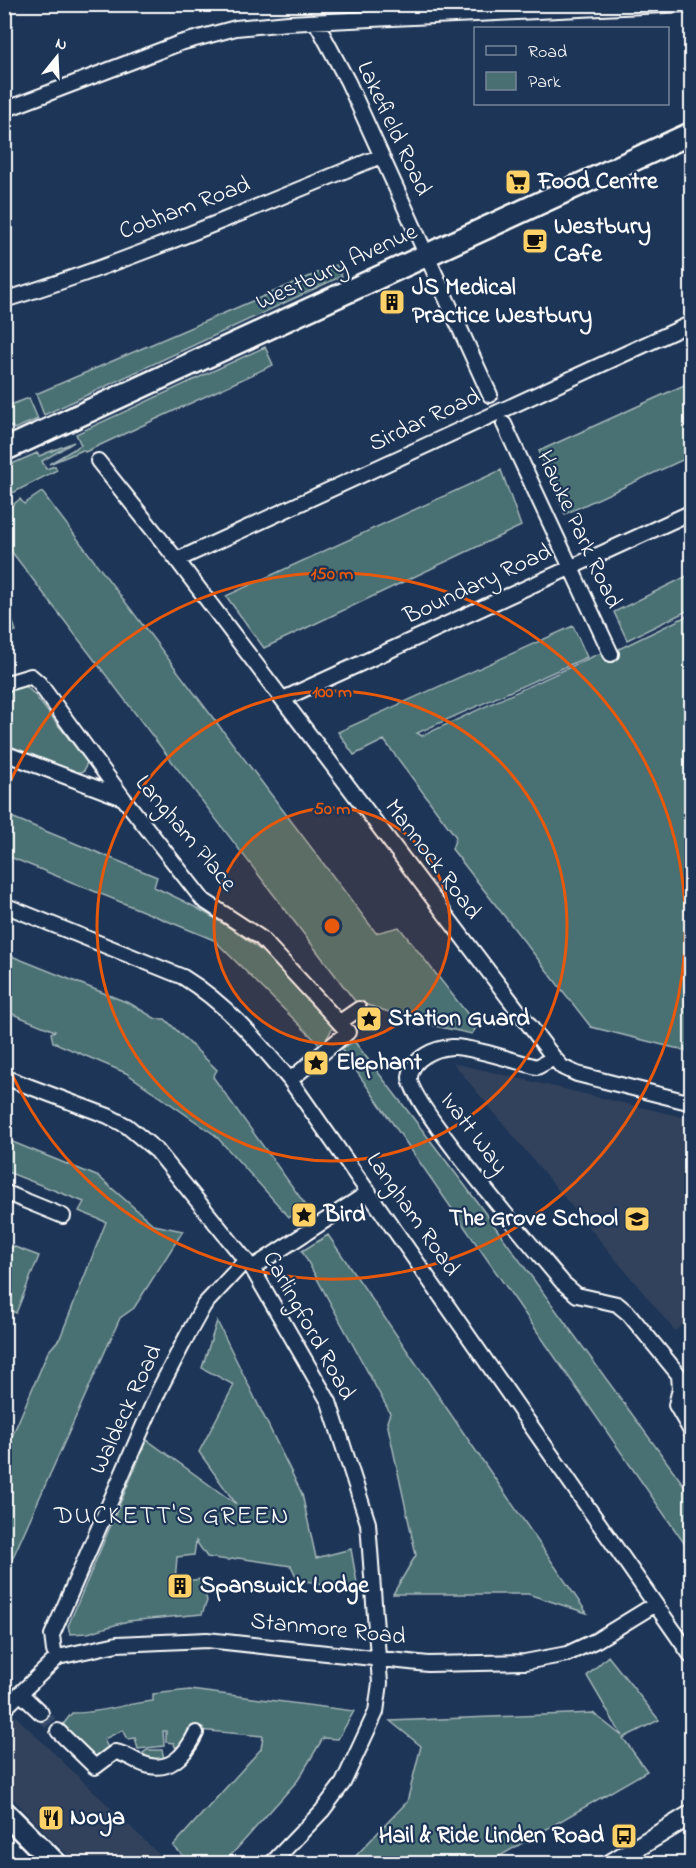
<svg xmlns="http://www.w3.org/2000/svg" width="696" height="1868" font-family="'Indie Flower',sans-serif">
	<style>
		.built { fill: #30425c }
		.green { fill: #496f73; stroke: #a4b7b9; stroke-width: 1.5 }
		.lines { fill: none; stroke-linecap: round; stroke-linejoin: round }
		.street-tunnel { stroke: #344968; stroke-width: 14; stroke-dasharray: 14 7; stroke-linecap: butt }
		.street-casing { stroke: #fff; stroke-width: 18 }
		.secondary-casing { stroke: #fff; stroke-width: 22 }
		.primary-casing { stroke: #fff; stroke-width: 26 }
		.street { stroke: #1d3557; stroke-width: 14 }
		.secondary { stroke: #1d3557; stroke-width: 18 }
		.primary { stroke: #1d3557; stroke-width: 21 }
		.ring { fill: none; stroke: #e8590c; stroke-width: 3 }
		.labels { text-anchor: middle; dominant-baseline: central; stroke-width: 4.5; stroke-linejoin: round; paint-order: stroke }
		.street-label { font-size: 24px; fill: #fff; stroke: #1d3557 }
		.poi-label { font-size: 24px; font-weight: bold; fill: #fff; stroke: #1d3557; text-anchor: start }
		.neighbourhood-label { font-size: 26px; letter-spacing: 1.5px; fill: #fff; stroke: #1d3557 }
		.centre { fill: #e8590c; stroke: #1d3557; stroke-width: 3 }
		.ring-label { font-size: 18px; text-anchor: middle; font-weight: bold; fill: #e8590c; stroke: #1d3557; stroke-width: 4.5; stroke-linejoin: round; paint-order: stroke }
	</style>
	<rect width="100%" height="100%" fill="#1d3557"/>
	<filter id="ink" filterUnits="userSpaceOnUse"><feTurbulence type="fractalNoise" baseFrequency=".0167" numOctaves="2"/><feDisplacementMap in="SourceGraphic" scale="12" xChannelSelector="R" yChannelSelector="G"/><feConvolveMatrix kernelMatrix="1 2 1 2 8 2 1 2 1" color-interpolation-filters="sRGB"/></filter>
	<g filter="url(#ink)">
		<path class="built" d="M453 1063 691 1119V1318L675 1331Z
			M4 1705 168 1863H78L55 1843 5 1790Z"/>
		<path class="green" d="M336 265 342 276 44 415 36 394Z
			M265 347 273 365 85 452 83 450 49 464 81 445 76 434Z
			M691 382V456L565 514 539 451Z
			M29 398 38 419 14 429 12 426 5 429V419L8 417 5 407Z
			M74 442 42 461 46 469 55 466 57 470 5 497V467L37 453 39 456Z
			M501 470 521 526 264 648 226 596Z
			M42 492 376 933 399 927 477 1026 472 1034 426 1024 355 1001 5 543V511L20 499 24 504Z
			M691 574V609L627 640 614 612Z
			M4 597 16 631 5 634H4Z
			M691 614V1052L591 1027 452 849 456 837 384 740 354 755 338 732 573 626 587 657 417 733 422 736 596 655 619 649Z
			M20 687H27L34 694 87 762 84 771 76 773 5 744V693Z
			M4 814 157 877 154 887C199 907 242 932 278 965 298 983 315 1007 333 1027L322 1047 214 940 5 855Z
			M4 953 131 1004 156 1019H165L217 1070 213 1077 310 1211 289 1217 215 1135 126 1073 53 1042 51 1033 55 1031 5 1011Z
			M354 1041 466 1187 691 1495V1553L341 1049Z
			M5 1139 99 1177 154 1225 183 1231 134 1308 120 1318 5 1575V1453L48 1352 60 1338 106 1222 79 1211 84 1202 5 1171Z
			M328 1235 587 1613 528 1594H393L416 1555 387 1422 390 1413 302 1251Z
			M4 1243 39 1256 16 1313 5 1308Z
			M217 1321 302 1494 316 1558 351 1549 358 1589 298 1580 291 1566 238 1558 228 1560 207 1557 196 1541 194 1555 177 1557 175 1582 202 1579 207 1601 202 1614 128 1621 88 1633 70 1634 68 1626 147 1440 236 1504 199 1452 234 1385 202 1368Z
			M608 1656 659 1720 623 1738 647 1771 488 1863H349L407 1802 421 1746 390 1721 593 1713 622 1736 587 1676Z
			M190 1690 354 1711 338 1739 323 1738 298 1780 224 1863H191L173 1846 261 1749 263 1736 188 1729 184 1747H175L174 1743 166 1742V1731H163L164 1746 138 1749 135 1738 128 1739 123 1730 104 1739 108 1748 96 1760 61 1727 72 1713C99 1714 126 1703 153 1701V1694Z
			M147 1750H162L165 1763 148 1759 143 1753Z"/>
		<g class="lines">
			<path class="street-tunnel" d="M41 1713 58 1731"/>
			<g class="street-casing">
				<path id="street" d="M316 22 348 82 490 395
					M4 110 180 43 236 28 288 23 686 4
					M4 300C132 261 257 206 381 156
					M504 424 611 654
					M98 461 177 560 554 1058 562 1067 577 1074 692 1103
					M177 560 692 323
					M4 684 31 676 39 683 124 799 203 900 261 938 348 1032 290 1080
					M283 699 692 512
					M4 753 123 798
					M4 905 183 977C227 1004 258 1042 290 1080L692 1657
					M340 1022 359 1009
					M554 1058 537 1067C518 1062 469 1046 452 1047 435 1048 412 1058 410 1077 408 1102 540 1255 563 1283L577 1295 617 1304 629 1314 679 1375 680 1389 676 1405 692 1433
					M4 1077 108 1116 127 1126 157 1151 252 1268 329 1402 368 1523 380 1683 376 1712 343 1783 322 1811 271 1864
					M4 1192 63 1216
					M252 1268 369 1192
					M58 1657 54 1651 52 1635 159 1390 188 1334 204 1305 246 1260
					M20 1693 41 1713
					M4 1709 58 1657 117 1644 207 1640 428 1664 525 1662 567 1654 597 1640 654 1605
					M58 1731 95 1767 115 1752C124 1753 132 1759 141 1763 168 1775 185 1756 196 1733"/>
			</g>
			<g class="secondary-casing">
				<path id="secondary" d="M610 1864 692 1814"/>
			</g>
			<g class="primary-casing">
				<path id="primary" d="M4 450 692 133
					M4 1812 56 1864"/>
			</g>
			<use href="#street" class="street"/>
			<use href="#secondary" class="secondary"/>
			<use href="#primary" class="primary"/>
		</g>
	</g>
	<circle cx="332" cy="926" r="118" fill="#e8590c" fill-opacity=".12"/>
	<g class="ring">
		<circle cx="332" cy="926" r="118"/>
		<circle cx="332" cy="926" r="235"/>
		<path d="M5 794A353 353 0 1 1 5 1058"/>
	</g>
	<defs>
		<g id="supermarket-square" transform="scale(1.35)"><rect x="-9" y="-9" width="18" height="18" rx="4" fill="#ffd166" stroke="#1d3557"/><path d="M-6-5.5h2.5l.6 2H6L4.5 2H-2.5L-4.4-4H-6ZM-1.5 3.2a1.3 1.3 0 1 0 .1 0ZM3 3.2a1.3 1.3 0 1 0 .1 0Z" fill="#111"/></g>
		<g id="cafe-square" transform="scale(1.35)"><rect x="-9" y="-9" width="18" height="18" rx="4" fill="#ffd166" stroke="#1d3557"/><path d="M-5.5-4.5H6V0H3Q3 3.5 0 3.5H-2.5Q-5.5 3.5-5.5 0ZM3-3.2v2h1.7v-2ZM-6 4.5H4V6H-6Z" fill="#111"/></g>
		<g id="building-square" transform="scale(1.35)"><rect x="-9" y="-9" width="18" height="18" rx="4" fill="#ffd166" stroke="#1d3557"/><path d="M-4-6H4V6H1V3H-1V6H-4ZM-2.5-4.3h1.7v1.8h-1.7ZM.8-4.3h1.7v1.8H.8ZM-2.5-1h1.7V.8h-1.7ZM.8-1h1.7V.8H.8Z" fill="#111"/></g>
		<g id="sight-square" transform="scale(1.35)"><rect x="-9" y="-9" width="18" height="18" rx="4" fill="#ffd166" stroke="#1d3557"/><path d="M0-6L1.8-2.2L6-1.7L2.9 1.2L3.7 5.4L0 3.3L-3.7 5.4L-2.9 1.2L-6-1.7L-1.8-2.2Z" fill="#111"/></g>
		<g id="school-square" transform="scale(1.35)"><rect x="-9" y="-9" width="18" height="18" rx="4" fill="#ffd166" stroke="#1d3557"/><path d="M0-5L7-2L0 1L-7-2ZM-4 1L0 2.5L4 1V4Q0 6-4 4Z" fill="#111"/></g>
		<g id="restaurant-square" transform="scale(1.35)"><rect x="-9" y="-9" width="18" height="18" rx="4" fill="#ffd166" stroke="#1d3557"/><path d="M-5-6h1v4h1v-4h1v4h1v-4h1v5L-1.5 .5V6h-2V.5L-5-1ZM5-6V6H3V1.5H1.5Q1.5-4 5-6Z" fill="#111"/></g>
		<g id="bus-square" transform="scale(1.35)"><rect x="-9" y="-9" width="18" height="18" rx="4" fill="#ffd166" stroke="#1d3557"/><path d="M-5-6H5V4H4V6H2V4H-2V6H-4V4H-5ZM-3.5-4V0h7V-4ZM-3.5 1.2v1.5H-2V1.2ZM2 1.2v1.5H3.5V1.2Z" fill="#111"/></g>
	</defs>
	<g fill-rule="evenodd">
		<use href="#supermarket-square" x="518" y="182"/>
		<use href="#cafe-square" x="535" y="241"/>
		<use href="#building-square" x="392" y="302"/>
		<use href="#sight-square" x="369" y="1019"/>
		<use href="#sight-square" x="316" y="1063"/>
		<use href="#sight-square" x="304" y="1215"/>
		<use href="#school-square" x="637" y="1219"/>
		<use href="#building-square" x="180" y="1586"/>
		<use href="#restaurant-square" x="51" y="1818"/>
		<use href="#bus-square" x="624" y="1836"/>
	</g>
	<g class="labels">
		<g class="street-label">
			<text transform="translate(393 129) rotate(65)">Lakefield Road</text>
			<text transform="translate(185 209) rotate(-21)">Cobham Road</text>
			<text transform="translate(337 268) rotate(-25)">Westbury Avenue</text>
			<text transform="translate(425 421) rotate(-25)">Sirdar Road</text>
			<text transform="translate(578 530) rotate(65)">Hawke Park Road</text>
			<text transform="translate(478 585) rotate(-25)">Boundary Road</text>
			<text transform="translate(185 834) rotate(50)">Langham Place</text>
			<text transform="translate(432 860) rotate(53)">Mannock Road</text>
			<text transform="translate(473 1134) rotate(53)">Ivatt Way</text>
			<text transform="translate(412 1215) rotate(55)">Langham Road</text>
			<text transform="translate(308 1326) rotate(61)">Carlingford Road</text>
			<text transform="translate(127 1410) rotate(-65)">Waldeck Road</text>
			<text transform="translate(328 1630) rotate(6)">Stanmore Road</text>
		</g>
		<g class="poi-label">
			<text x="538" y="182">Food Centre</text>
			<text x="554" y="227">Westbury<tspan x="554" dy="28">Cafe</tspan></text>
			<text x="412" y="288">JS Medical<tspan x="412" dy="28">Practice Westbury</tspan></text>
			<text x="388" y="1019">Station Guard</text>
			<text x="336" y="1063">Elephant</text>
			<text x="324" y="1215">Bird</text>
			<text x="618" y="1219" text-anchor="end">The Grove School</text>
			<text x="200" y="1586">Spanswick Lodge</text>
			<text x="70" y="1818">Noya</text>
			<text x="604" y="1836" text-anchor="end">Hail &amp; Ride Linden Road</text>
		</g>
		<g class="neighbourhood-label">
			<text x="172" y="1517">DUCKETT'S GREEN</text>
		</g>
	</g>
	<circle cx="332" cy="926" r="9" class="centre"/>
	<g class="ring-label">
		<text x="332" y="579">150 m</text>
		<text x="332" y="697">100 m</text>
		<text x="332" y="814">50 m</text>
	</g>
	<rect width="696" height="1868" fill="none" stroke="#1d3557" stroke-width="24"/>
	<rect x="12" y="12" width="672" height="1844" fill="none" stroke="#fff" stroke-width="2" filter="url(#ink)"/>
	<rect x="474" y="27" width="195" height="78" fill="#1d3557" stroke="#77869a" stroke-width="1.5"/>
	<rect x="486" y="46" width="30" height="9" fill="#1d3557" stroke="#77869a" stroke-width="1.5"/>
	<text x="528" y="57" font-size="18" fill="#ffffff">Road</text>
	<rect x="486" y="72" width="30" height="18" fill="#496f73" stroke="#77869a" stroke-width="1.5"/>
	<text x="528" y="87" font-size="18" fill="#ffffff">Park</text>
	<g transform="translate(57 57) rotate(18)" stroke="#1d3557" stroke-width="4.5" paint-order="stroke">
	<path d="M0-4.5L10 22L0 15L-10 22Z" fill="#ffffff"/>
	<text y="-9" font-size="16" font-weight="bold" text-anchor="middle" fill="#ffffff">N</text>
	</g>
</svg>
